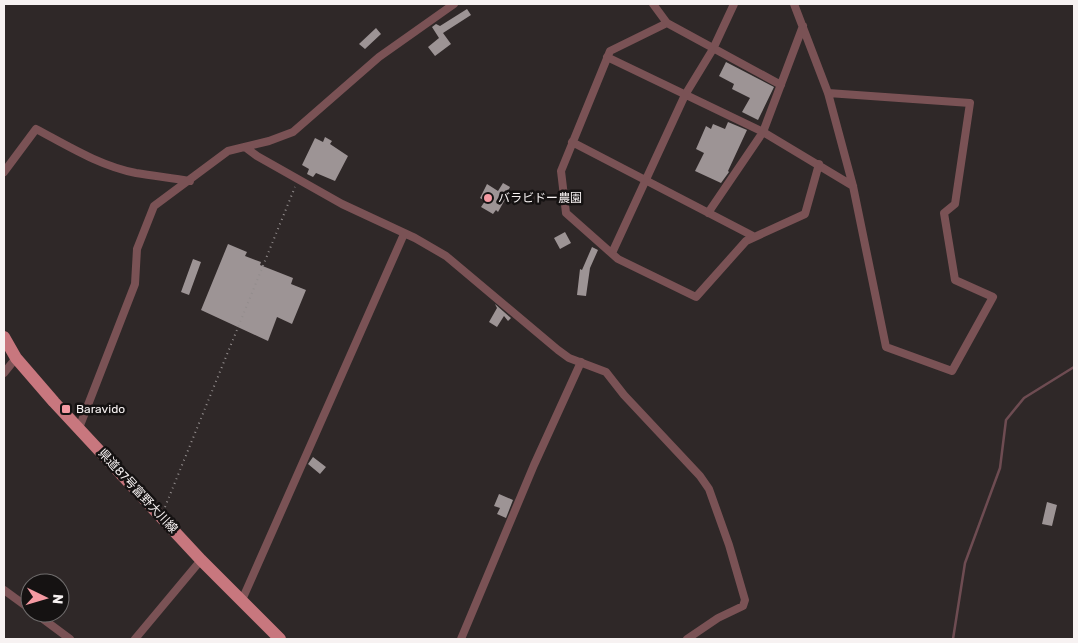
<svg xmlns="http://www.w3.org/2000/svg" width="1078" height="643" font-family="Rubik,'Noto Sans JP',sans-serif">
	<style>
		.lines { fill: none; stroke-linecap: round; stroke-linejoin: round }
		.stream { stroke: #6e4c52; stroke-width: 2.5 }
		.building { fill: #9d9495 }
		.path { stroke: #938d8d; stroke-width: 2; stroke-dasharray: 1 4; stroke-linecap: butt }
		.minor { stroke: #7a5255; stroke-width: 8 }
		.primary { stroke: #c8777e; stroke-width: 12 }
		.poi-dot { fill: #f49aa2; stroke: #151212; stroke-width: 2 }
		.labels { text-anchor: middle; dominant-baseline: central; stroke-width: 5; stroke-linejoin: round; paint-order: stroke }
		.poi-label { font-size: 12px; fill: #f7f2f2; stroke: #151212; text-anchor: start }
		.street-label { font-size: 12px; fill: #f7f2f2; stroke: #151212 }
	</style>
	<rect width="100%" height="100%" fill="#2f2828"/>
	<g class="lines">
		<path class="stream" d="M953 639 965 563 1000 468 1006 420 1024 398 1074 367"/>
	</g>
	<path class="building" d="M467 9 471 15 443 33 451 44 435 56 428 47 439 38 432 27 436 24 440 26Z
		M376 28 381 34 365 49 359 44Z
		M726 62 774 87 758 120 742 112 750 98 732 89 734 84 719 76Z
		M728 122 747 130 728 171 729 172 721 183 695 171 704 153 696 149 706 126 711 129 713 124 725 129Z
		M325 137 332 141 330 144 348 156 335 181 316 173 313 177 307 174 309 169 302 165 315 138 323 142Z
		M503 183 510 187 506 195 507 196 498 212 496 210 493 214 481 207 485 201 480 198 487 184 498 191Z
		M565 232 571 243 560 249 554 238Z
		M228 244 247 252 245 256 261 262 260 265 293 278 291 284 306 290 292 324 277 317 268 341 201 310Z
		M592 247 598 250 590 268 586 296 577 295 580 269 582 270Z
		M193 259 201 262 189 295 181 292Z
		M495 304 511 318 508 321 504 316 497 327 489 322 497 308Z
		M313 457 326 467 320 474 308 464Z
		M499 494 513 500 506 518 497 514 500 508 494 506Z
		M1047 502 1057 505 1052 526 1042 524Z"/>
	<g class="lines">
		<path class="path" d="M165 507 295 187"/>
		<path class="minor" d="M653 4 667 23 781 85
			M794 4 828 93 853 186 886 347 952 371 993 297 955 280 944 213 955 204 970 103 828 93
			M667 23 610 51 561 171 566 213 618 259 696 297 746 241 805 214 819 164
			M607 57 763 132 853 186
			M572 142 753 236
			M245 147 257 156 342 204 415 238 446 256 558 350 569 358 606 372 624 395 700 476 709 489 729 545 745 600 743 606 718 618 687 639
			M4 172 36 129C68 146 100 166 136 173 154 176 172 178 190 181
			M708 213 763 132 803 26
			M612 253 685 95 713 49 734 4
			M4 373 16 358
			M79 428 135 284 137 249 154 206 228 151 269 141 293 132 379 57 454 4
			M4 590 30 609
			M242 600 404 234
			M35 613 70 639
			M135 639 201 560
			M461 639 534 465 581 362"/>
		<path class="primary" d="M4 337 16 358 54 402 201 560 280 639"/>
	</g>
	<g class="poi-dot">
		<circle cx="488" cy="198" r="5"/>
		<rect x="61" y="404" width="10" height="10" rx="2.5"/>
	</g>
	<g class="labels">
		<g class="poi-label">
			<text x="498" y="198">バラビドー農園</text>
			<text x="76" y="409">Baravido</text>
		</g>
		<g class="street-label">
			<text transform="translate(138 491) rotate(47)">県道87号富野大川線</text>
		</g>
	</g>
	<rect width="1078" height="643" fill="none" stroke="#f7f2f2" stroke-width="10"/>
	<g transform="translate(45 598) rotate(95)"><circle r="24" fill="#151212" stroke="#6f6c6c"/>
	<path d="M0-4L9 19L0 12L-9 19Z" fill="#f49aa2"/>
	<text y="-8" font-size="14" font-weight="bold" text-anchor="middle" fill="#f7f2f2">N</text>
	</g>
</svg>
